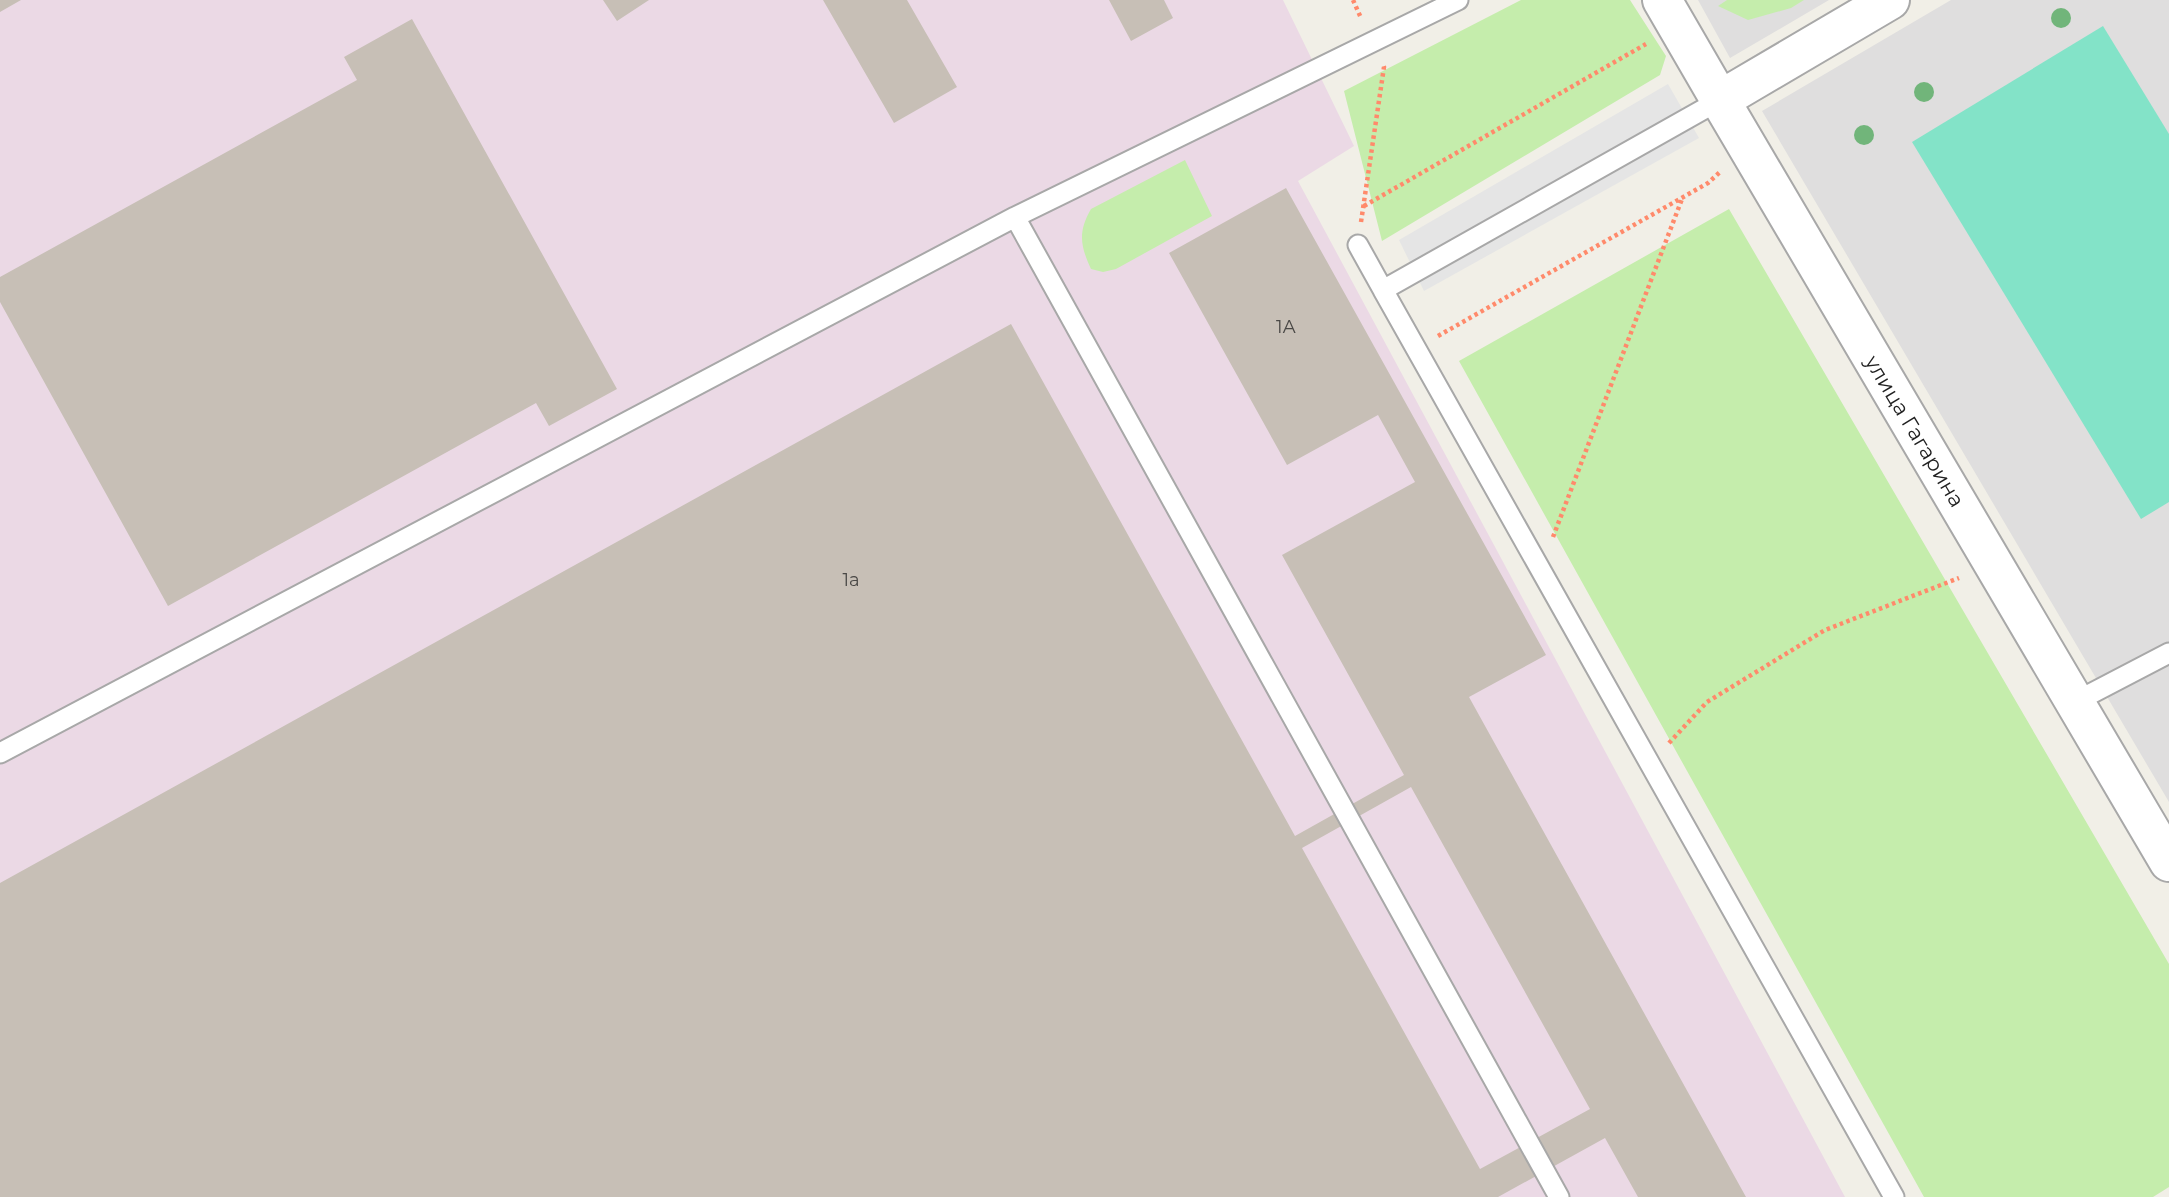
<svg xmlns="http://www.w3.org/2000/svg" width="2169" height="1197" font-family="Montserrat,sans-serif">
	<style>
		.residential { fill: #dfdede }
		.industrial { fill: #ebd9e5 }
		.grass { fill: #c5edac }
		.pitch { fill: #83e3c8 }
		.parking { fill: #e5e5e5 }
		.building { fill: #c7bfb6; fill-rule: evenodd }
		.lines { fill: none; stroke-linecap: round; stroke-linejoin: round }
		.service-casing { stroke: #a8a8a8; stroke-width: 23 }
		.minor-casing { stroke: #a8a8a8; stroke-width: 42 }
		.tertiary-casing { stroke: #a8a8a8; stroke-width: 42 }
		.path { stroke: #ff8a6b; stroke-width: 4.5; stroke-dasharray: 3.5 3.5; stroke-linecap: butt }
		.service { stroke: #fff; stroke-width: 19 }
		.minor { stroke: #fff; stroke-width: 38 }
		.tertiary { stroke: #fff; stroke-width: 38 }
		.tree { fill: #71b57a }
		.labels { text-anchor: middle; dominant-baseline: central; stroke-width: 6; stroke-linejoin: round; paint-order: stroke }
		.number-label { font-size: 18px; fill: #4a4846 }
		.street-label { font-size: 21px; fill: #212121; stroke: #fff }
	</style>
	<rect width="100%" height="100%" fill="#f1efe7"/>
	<path class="residential" d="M1698 0H1829L1730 58Z
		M1951 0H2169V802L1762 111Z"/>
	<path class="industrial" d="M0 0H1283L1354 146 1298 181 1845 1197H0Z"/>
	<path class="grass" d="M1521 0H1630L1666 56 1660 75 1382 241 1344 91Z
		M1727 0H1804L1791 8 1748 20 1718 6Z
		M1185 160 1212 216 1116 269 1103 272 1091 269C1080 245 1078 232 1091 209Z
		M1729 209 2169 964V1187L2153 1197H1924L1459 361Z"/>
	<path class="pitch" d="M2103 26 2169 134V502L2141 519 1912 142Z"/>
	<path class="parking" d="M1668 84 1699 138 1424 291 1399 240Z"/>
	<path class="building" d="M0 0H21L0 12Z
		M603 0H649L617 21Z
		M823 0H907L957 87 894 123Z
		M1109 0H1164L1173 18 1131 41Z
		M412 19 617 389 549 426 536 403 168 606 0 302V277L357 80 344 57Z
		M1286 188 1546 655 1469 697 1746 1197H1638L1605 1138 1498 1197H0V883L1011 324 1295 836 1404 775 1282 555 1415 482 1378 415 1287 465 1169 253ZM1411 787 1590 1109 1480 1169 1302 848Z"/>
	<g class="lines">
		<g class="service-casing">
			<path id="service" d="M1720 100 1383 290 1894 1197
				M1015 217 1559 1197
				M1358 245 1383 290
				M2075 702 2169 653
				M0 753 1015 217 1458 0"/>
		</g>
		<g class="minor-casing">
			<path id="minor" d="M1662 0 1720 100"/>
		</g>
		<g class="tertiary-casing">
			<path id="tertiary" d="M1890 0 1720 100 2169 862"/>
		</g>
		<path class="path" d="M1353 0 1361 18
			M1364 206 1646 44
			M1361 222 1384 67 1383 64
			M1438 336 1708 183 1720 172
			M1553 537 1682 199
			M1669 743 1707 702 1825 630 1959 578"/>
		<use href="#service" class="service"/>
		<use href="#minor" class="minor"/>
		<use href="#tertiary" class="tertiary"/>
	</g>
	<g class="tree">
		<circle cx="2061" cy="18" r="10"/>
		<circle cx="1924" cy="92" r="10"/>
		<circle cx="1864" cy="135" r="10"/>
	</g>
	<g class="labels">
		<g class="number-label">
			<text x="1286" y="327">1А</text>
			<text x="851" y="580">1а</text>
		</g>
		<g class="street-label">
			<text transform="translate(1915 431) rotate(59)">улица Гагарина</text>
		</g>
	</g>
</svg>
